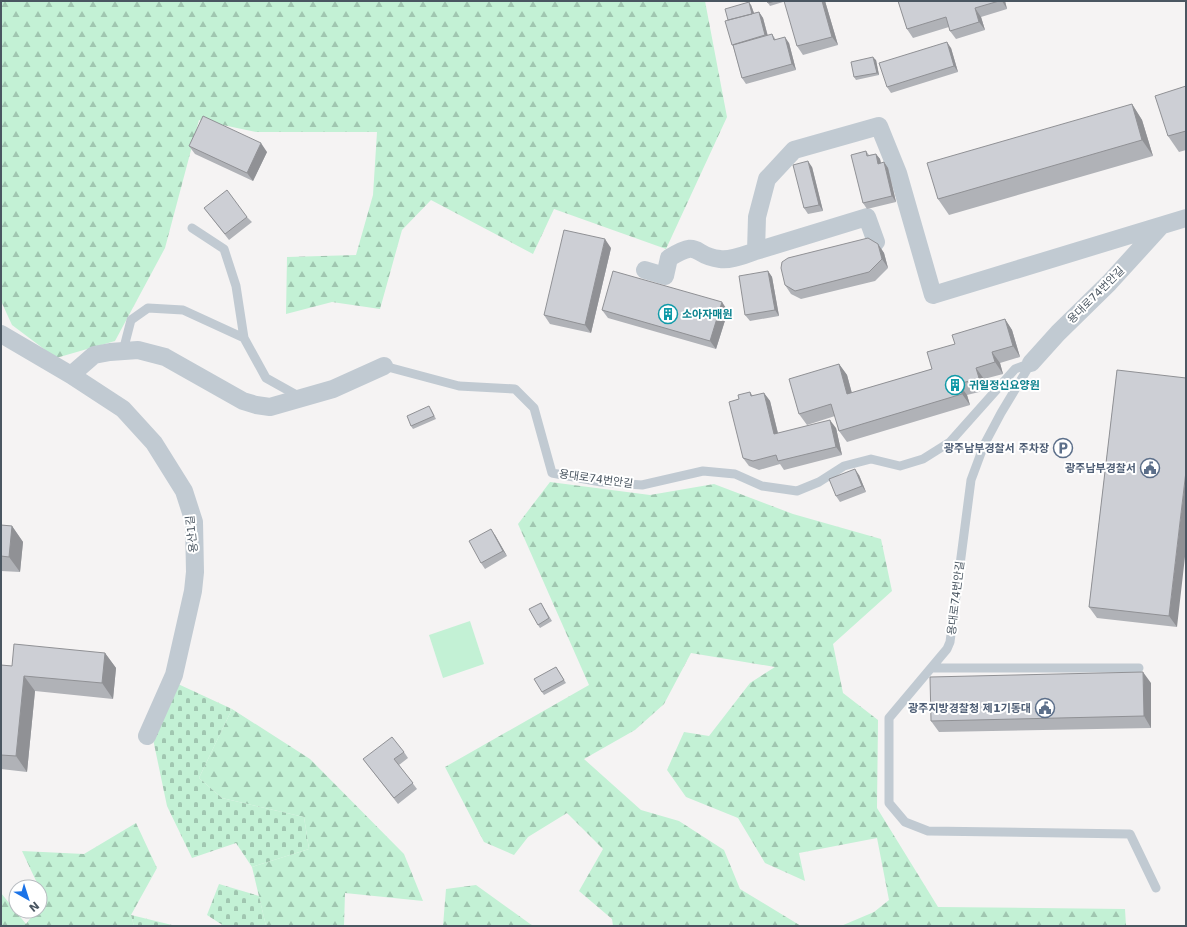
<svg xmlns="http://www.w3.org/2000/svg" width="1187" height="927" font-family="'DejaVu Sans','Noto Sans KR',sans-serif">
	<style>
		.green { fill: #c3f1d5 }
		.forest { fill: url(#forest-firs) }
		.cemetery { fill: url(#cemetery-stones) }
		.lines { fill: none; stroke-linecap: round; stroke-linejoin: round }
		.service { stroke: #c1cad2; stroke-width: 9 }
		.minor { stroke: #c1cad2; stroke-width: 18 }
		.wall { fill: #b0b2b7 }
		.shaded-wall { fill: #909195 }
		.building { fill: #cdcfd5; stroke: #909195 }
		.labels { text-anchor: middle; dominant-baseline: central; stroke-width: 4; stroke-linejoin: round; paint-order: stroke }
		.street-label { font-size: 11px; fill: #4a5661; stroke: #fff }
		.culture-label { font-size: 11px; font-weight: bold; fill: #0d838f; stroke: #fff; text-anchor: start }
		.service-label { font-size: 11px; font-weight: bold; fill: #4e5e75; stroke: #fff; text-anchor: end }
	</style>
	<defs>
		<pattern id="forest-firs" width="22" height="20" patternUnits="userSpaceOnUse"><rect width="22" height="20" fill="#c3f1d5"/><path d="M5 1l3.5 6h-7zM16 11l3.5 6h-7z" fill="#a0c6b0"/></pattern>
		<pattern id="cemetery-stones" width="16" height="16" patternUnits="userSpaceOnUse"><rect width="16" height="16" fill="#c3f1d5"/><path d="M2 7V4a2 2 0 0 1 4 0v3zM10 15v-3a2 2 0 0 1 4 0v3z" fill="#a0c6b0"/></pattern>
	</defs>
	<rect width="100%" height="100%" fill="#f5f3f3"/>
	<path class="green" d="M470 621 484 664 443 678 429 635Z"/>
	<path class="forest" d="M1 1H705L727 117 666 249 554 209 533 254 431 200 402 230 380 309 332 302 286 314 287 257 356 255 373 195 377 132H256L199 120 165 248 115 341 56 358 12 325 1 301Z
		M550 482 650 495 714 484 793 514 881 539 892 591 833 644 843 693 878 720 877 808 938 907 1125 909 1126 926H841L874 912 889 900 877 838 799 853 805 881 765 863 738 818 686 797 667 770 684 732 709 736 750 683 775 667 691 653 664 704 635 730 584 759 641 810 679 821 724 850 740 889 801 926H613L612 919 579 891 603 849 567 813 528 837 514 855 484 842 445 767 589 685 518 524Z
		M232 709 310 759 404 854 423 901 345 893 344 926H266L252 867 309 849 304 817 222 798 199 778Z
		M136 823 157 868 131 915 134 926H1V893L26 924 36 911H40V906L45 900 22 851 84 854Z
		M476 885 533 926H443L446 889Z"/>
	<path class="cemetery" d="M178 684 232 709 199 778 222 798 304 817 309 849 252 867 236 843 192 858 167 806 153 739Z
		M219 884 259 896 266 926H224L207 915Z
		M131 915 172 925 173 926H134Z"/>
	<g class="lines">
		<path class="service" d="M192 228 224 249 236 286 244 338 266 378 300 397
			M123 351 131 320 148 308 183 310 244 338
			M1031 363 1001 413 984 445 971 480 950 642 947 649 889 718V803L905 822 928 831 1130 834 1156 888
			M384 366 459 386 515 389 534 408 552 473 601 482 642 485 703 471 735 474 762 486 797 491 819 482 844 466 871 459 900 466 923 459 950 442 1015 369 1031 363
			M931 668H1139"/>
		<path class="minor" d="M876 242 867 217 756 251 757 217 767 179 794 150 879 126 898 173 933 295 1186 218
			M645 270 665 276 669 258C702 238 691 256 720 259 730 261 746 254 756 251
			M1 334 71 375 123 409 154 443 184 491 194 522 195 572 193 591 174 675 147 736
			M1031 363 1058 333 1109 283 1160 227
			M71 375 94 355 110 352 138 350 165 357 243 401 256 405 270 407 333 389 384 366"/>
	</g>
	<path class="wall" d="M767 1H782L783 2 770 6Z
		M825 1 838 45 803 55 797 46Z
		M898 1H1005L1007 9 981 17 985 30 956 39 950 31 949 27 913 38 907 29Z
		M751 5 754 13 759 12 763 18 768 36 772 34 776 40 789 43 796 70 746 84 742 78 733 46 732 45 728 20Z
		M951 48 958 72 891 93 887 87Z
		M876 60 879 75 856 80 854 77Z
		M1186 86V150L1179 152 1168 136Z
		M1132 104 1142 120 1153 156 949 215 938 199Z
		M189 146 267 152 253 181 195 154Z
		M866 151 869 155 876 154 880 159 881 163 884 162 888 168 896 202 867 209 863 203Z
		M812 167 823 211 808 214 804 208Z
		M204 208 247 217 252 222 229 240Z
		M878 244 884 253 888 268 875 281 801 299 791 294 785 285Z
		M611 248 591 333 550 324 544 315Z
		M768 271 772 277 779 316 750 321 745 315Z
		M602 310 728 311 716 349 608 318Z
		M1005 319 1012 330 1020 357 1000 363 1003 374 984 379 987 390 967 395 970 405 847 442 839 431 835 416 807 425 799 414 839 364 847 375 852 393 932 369 955 344Z
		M1117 370 1177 627 1097 618 1089 607Z
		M750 392 753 396 764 393 770 401 778 433 836 428 842 455 784 470 780 464 759 470 749 466 743 458 739 399Z
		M431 409 436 419 413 429 411 426Z
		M859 475 866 492 840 502 836 496Z
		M1 525 12 526 23 542 20 572 1 571Z
		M495 535 507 556 485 569 481 563Z
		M541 603 552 621 540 628 538 625Z
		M105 653 116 668 113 699 35 691 27 772 1 769V665L12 666Z
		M556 667 566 683 544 695 542 692Z
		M1151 683V728L939 732 931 721Z
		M404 752 408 758 399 765 417 789 398 804 363 759Z"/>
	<path class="shaded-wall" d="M822 1H825L838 45 832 37Z
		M1002 1H1005L1007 9Z
		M749 2 751 5 755 16 752 14Z
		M975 8 981 17 985 30 979 22Z
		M759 12 763 18 769 41 765 35Z
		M785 37 789 43 796 70 792 64Z
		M947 42 951 48 958 72 954 66Z
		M873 57 876 60 879 75 877 73Z
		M1132 104 1142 120 1153 156 1142 140Z
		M261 143 267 152 253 181 247 173Z
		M876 154 880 159 882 169 878 164Z
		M808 161 812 167 823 211 819 205Z
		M884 162 888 168 896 202 892 196Z
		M605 239 611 248 591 333 585 325Z
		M878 244 884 253 888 268 882 259Z
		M768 271 772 277 779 316 775 310Z
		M722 302 728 311 716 349 710 341Z
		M1005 319 1012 330 1020 357 1013 346Z
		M992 352 1000 363 1003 374 995 362Z
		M839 364 847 375 855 405 847 394Z
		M976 368 984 379 987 390 979 378Z
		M959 384 967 395 970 405 962 394Z
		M764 393 770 401 780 442 774 434Z
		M830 420 836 428 842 455 836 447Z
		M855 469 859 475 866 492 862 486Z
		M1186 471V548L1177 627 1169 616Z
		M12 526 23 542 20 572 9 557Z
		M491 529 495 535 507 556 503 551Z
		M105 653 116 668 113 699 102 683Z
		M1143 672 1151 683V728L1144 716Z
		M24 676 35 691 27 772 16 756Z"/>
	<path class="building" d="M767 1H775L768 3Z
		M784 1H822L832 37 797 46Z
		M898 1H999L975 8 979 22 950 31 946 17 907 29Z
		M749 2 752 14 728 20 725 9Z
		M759 12 765 35 732 45 725 21Z
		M772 34 774 40 785 37 792 64 742 78 733 45Z
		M947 42 954 66 887 87 879 63Z
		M873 57 877 73 854 77 851 62Z
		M1186 86V131L1168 136 1155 96Z
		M1132 104 1142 140 938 199 927 163Z
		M203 116 261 143 247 173 189 146Z
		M866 151 867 156 876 154 878 164 884 162 892 196 863 203 851 155Z
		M808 161 819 205 804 208 793 165Z
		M227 190 247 217 225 234 204 208Z
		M564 230 605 239 585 325 544 315Z
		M868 238 878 244 882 259 869 272 795 291 785 285 781 268 782 262 788 258Z
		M613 271 722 302 710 341 602 310Z
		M768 271 775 310 745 315 739 276Z
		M1005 319 1013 346 992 352 995 362 976 368 979 378 959 384 962 394 839 431 831 404 799 414 789 379 839 364 847 394 932 369 927 352 955 344 952 335Z
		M1117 370 1186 378V471L1169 616 1089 607Z
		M750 392 751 396 764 393 774 434 830 420 836 447 778 461 776 455 753 461 743 458 729 402 739 399 738 395Z
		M429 406 434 416 411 426 407 416Z
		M855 469 862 486 836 496 829 479Z
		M1 525 12 526 9 557 1 556Z
		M491 529 503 551 481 563 469 541Z
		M541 603 549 618 538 625 529 609Z
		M14 644 105 653 102 683 24 676 16 756 1 755V665L12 666Z
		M556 667 564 680 542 692 534 679Z
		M1143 672 1144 716 931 721 930 677Z
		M392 737 404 752 394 759 413 783 394 798 363 759Z"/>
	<defs>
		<g id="building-ring" transform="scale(1)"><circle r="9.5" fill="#fff" stroke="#0f9aa8" stroke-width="1.5"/><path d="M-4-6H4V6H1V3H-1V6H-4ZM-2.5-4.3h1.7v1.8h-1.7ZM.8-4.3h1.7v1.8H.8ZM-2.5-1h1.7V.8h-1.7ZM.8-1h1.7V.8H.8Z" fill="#0f9aa8"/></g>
		<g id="parking-ring" transform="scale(1)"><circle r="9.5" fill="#fff" stroke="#5c6f8a" stroke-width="1.5"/><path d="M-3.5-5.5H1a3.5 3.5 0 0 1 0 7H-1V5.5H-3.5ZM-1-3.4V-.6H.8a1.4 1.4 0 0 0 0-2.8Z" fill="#5c6f8a"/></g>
		<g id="civic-ring" transform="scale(1)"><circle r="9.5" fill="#fff" stroke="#5c6f8a" stroke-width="1.5"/><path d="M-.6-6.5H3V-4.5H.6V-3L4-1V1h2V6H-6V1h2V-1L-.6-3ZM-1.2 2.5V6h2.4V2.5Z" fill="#5c6f8a"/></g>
	</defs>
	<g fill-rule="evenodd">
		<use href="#building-ring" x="668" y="314"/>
		<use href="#building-ring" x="955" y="385"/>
		<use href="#parking-ring" x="1063" y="448"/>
		<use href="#civic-ring" x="1150" y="468"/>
		<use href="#civic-ring" x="1045" y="708"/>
	</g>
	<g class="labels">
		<g class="street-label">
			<text transform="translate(1096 295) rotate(-45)">용대로74번안길</text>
			<text transform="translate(596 479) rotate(8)">용대로74번안길</text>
			<text transform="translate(192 534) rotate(-96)">용산1길</text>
			<text transform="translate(956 598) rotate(-83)">용대로74번안길</text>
		</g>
		<g class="culture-label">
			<text x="682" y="314">소아자매원</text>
			<text x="969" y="385">귀일정신요양원</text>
		</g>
		<g class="service-label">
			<text x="1049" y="448">광주남부경찰서 주차장</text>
			<text x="1136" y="468">광주남부경찰서</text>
			<text x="1031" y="708">광주지방경찰청 제1기동대</text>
		</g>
	</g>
	<rect width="1187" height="927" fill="none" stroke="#4a5661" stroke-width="4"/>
	<g transform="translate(28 899) rotate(141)"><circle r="19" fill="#ffffff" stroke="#b7bbc0"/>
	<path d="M0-3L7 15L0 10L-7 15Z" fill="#1a73e8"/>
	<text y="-6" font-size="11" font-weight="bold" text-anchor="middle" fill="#4a5661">N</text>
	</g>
</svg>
